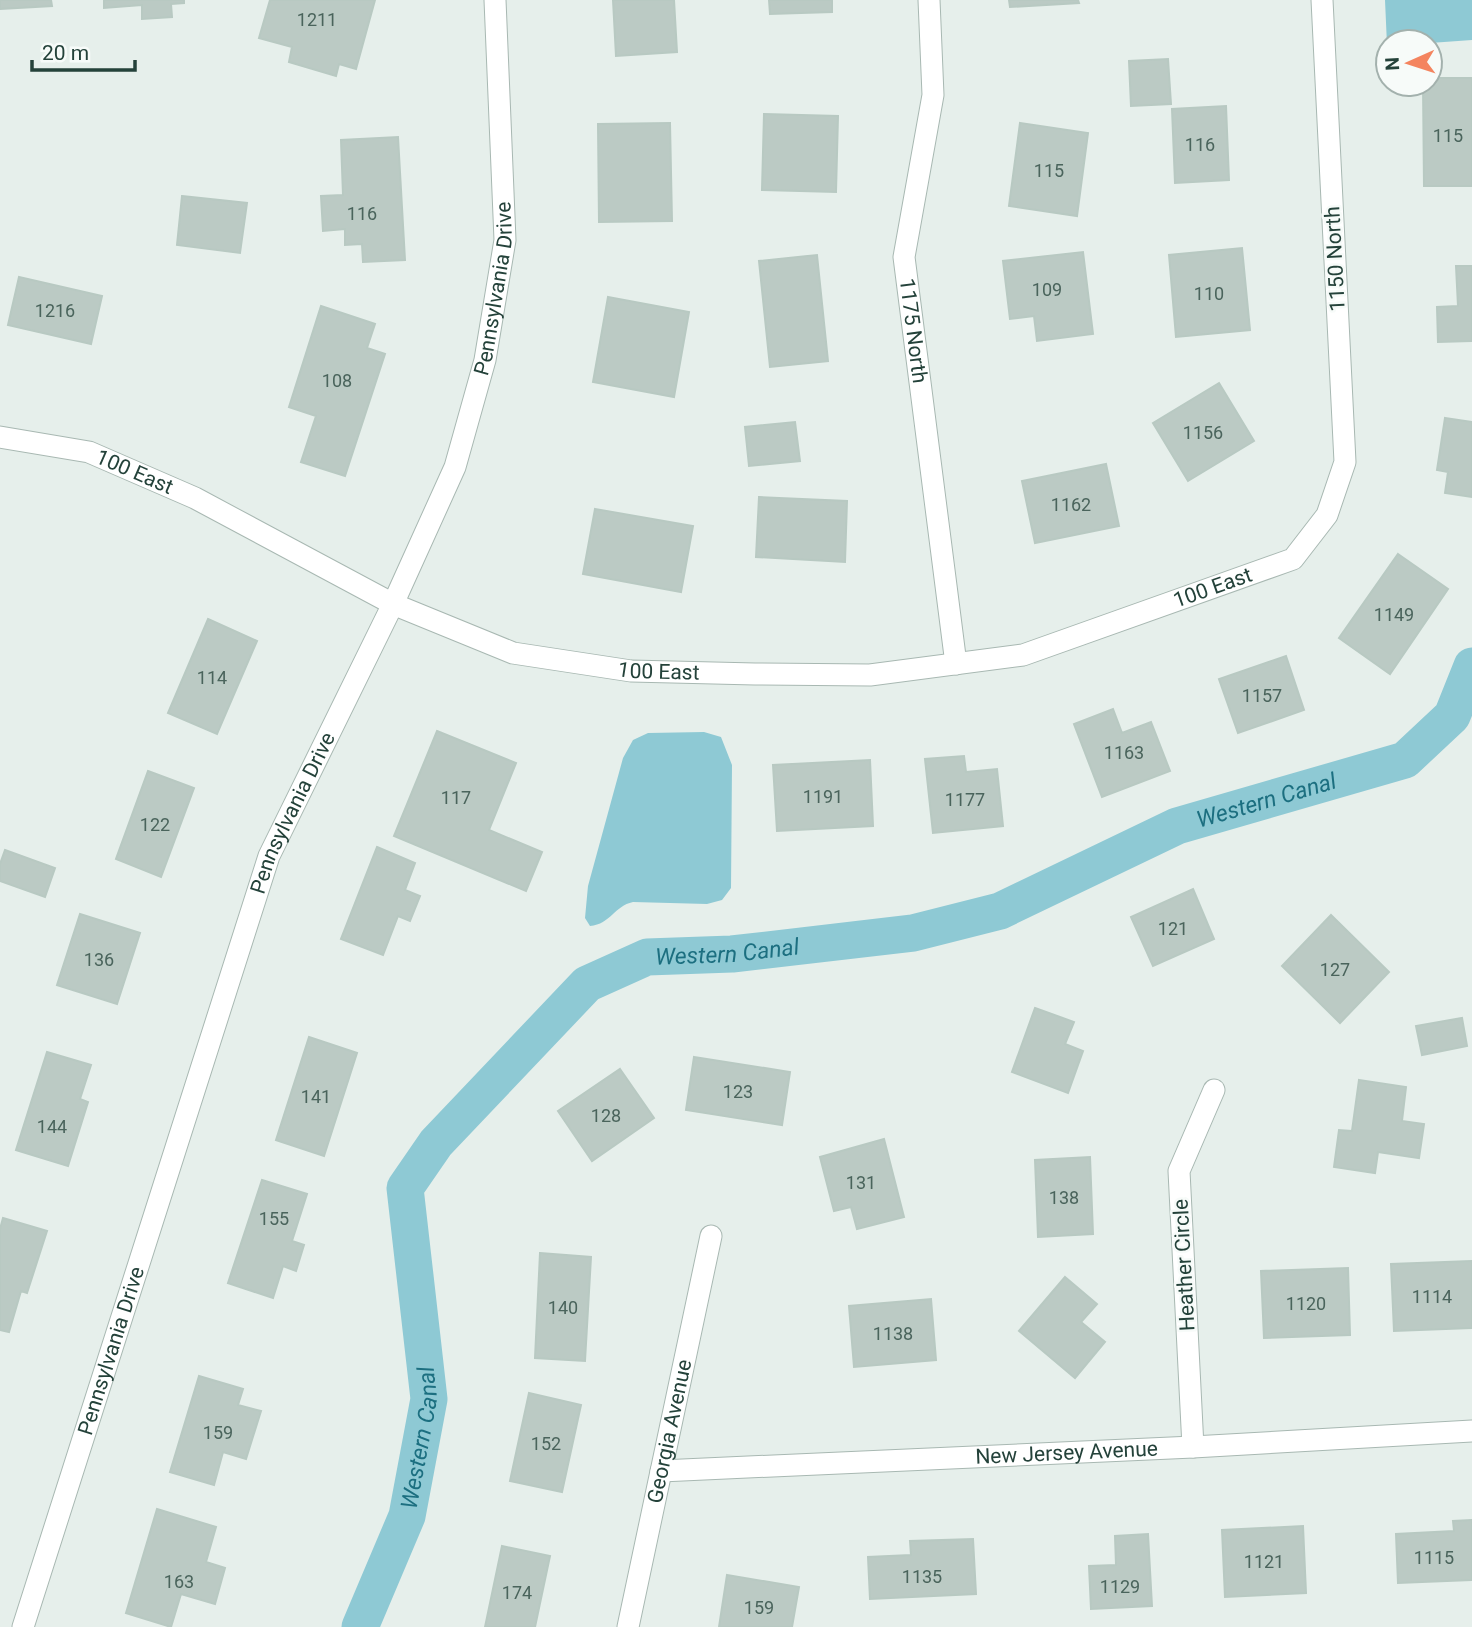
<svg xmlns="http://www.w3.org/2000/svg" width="1472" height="1627" font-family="Roboto,sans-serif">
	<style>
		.water { fill: #8ec9d4 }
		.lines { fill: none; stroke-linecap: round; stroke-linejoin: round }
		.canal { stroke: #8ec9d4; stroke-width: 37 }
		.building { fill: #bbcac4; stroke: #b8c9c2; stroke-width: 2 }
		.minor-casing { stroke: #a8b8b2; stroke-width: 23 }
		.minor { stroke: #fff; stroke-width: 21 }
		.labels { text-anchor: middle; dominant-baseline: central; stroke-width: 5; stroke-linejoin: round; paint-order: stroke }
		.number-label { font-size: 18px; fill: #4a645c }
		.street-label { font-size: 21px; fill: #24423a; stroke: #f7fbf9 }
		.water-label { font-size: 23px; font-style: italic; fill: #1c6f80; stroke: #f7fbf9 }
	</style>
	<rect width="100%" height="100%" fill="#e6efeb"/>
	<path class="water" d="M1385 0H1472V40L1430 43 1388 42 1387 45Z
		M704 732 721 737 732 765 731 888 722 900 707 904 633 902C614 906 611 924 590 926L585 918 588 886 623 758 633 740 648 733Z"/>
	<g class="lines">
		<path class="canal" id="s1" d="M360 1627 407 1516 429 1399 405 1188 436 1143 587 984 647 957 732 954 913 933 1000 911 1177 826 1405 760 1452 716 1472 666"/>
	</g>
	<path class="building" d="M0 0H51L52 6 0 9Z
		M104 0H184V3L171 4 172 17 142 19V5L104 8Z
		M270 0H375L356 69 339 64 336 76 289 62 292 47 259 38Z
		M613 0H674L677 52 616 56Z
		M769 0H832V12L770 14Z
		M1009 0H1078L1079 3 1010 7Z
		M1168 59 1171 104 1131 106 1129 61Z
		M1430 78H1472V186H1424L1423 84H1430Z
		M1226 106 1229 180 1175 183 1172 109Z
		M764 114 838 116 836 192 762 190Z
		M670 123 672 221 599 222 598 124Z
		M1020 123 1088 133 1077 216 1009 206Z
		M398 137 405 260 363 262 362 244 345 245V229L323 231 321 196 343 195 341 140Z
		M182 196 247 203 240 253 177 245Z
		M1242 248 1250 330 1176 337 1169 255Z
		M1083 252 1093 334 1037 341 1034 316 1010 319 1003 261Z
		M817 255 828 361 770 367 759 261Z
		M1456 266H1472V341L1438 342 1437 307 1458 306Z
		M19 277 102 296 91 344 8 325Z
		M608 297 689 312 674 397 593 382Z
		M321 306 375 324 367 348 385 354 345 476 301 462 316 416 289 407Z
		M1219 383 1254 441 1188 481 1153 423Z
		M1445 418 1472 422V497L1445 493 1448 472 1437 470Z
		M795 422 800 461 749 466 745 427Z
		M1106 464 1119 526 1035 543 1022 481Z
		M759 497 847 501 845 562 756 557Z
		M595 509 693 526 681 592 583 574Z
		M1398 554 1448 589 1390 674 1339 638Z
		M208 619 257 641 217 734 168 713Z
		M1286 656 1304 710 1238 733 1219 679Z
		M1113 709 1122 733 1151 722 1170 771 1102 797 1074 724Z
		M437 731 516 763 489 830 542 852 526 891 394 836Z
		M964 756 966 772 997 769 1003 826 933 833 925 759Z
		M870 760 873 826 777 831 773 765Z
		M148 771 194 788 161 877 116 859Z
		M377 847 415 863 405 890 420 896 410 921 398 916 383 955 341 939Z
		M5 850 55 868 45 897 0 881V864Z
		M1193 889 1214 939 1153 966 1131 917Z
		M80 914 140 933 117 1004 57 985Z
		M1331 915 1389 972 1340 1023 1282 966Z
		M1035 1008 1074 1022 1065 1044 1083 1051 1068 1093 1012 1072Z
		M1462 1018 1467 1046 1422 1055 1416 1026Z
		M309 1037 357 1053 324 1156 276 1140Z
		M47 1052 91 1065 80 1099 88 1102 68 1166 16 1150Z
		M694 1057 790 1072 782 1125 686 1110Z
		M620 1069 654 1118 592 1161 558 1111Z
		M1359 1080 1406 1087 1402 1121 1424 1124 1419 1158 1378 1152 1375 1173 1334 1167 1339 1130 1352 1131Z
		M884 1139 904 1217 857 1229 851 1207 834 1211 820 1157Z
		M1090 1157 1093 1234 1038 1237 1035 1160Z
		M262 1180 307 1194 292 1241 304 1245 296 1271 283 1266 273 1298 228 1283Z
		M3 1218 47 1231 27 1293 21 1291 9 1332 0 1330V1229Z
		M540 1253 591 1257 585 1361 535 1358Z
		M1472 1261V1328L1394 1331 1391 1264Z
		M1348 1268 1350 1335 1264 1338 1261 1271Z
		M1065 1277 1097 1304 1081 1322 1105 1342 1075 1378 1019 1331Z
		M931 1299 936 1360 854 1367 849 1306Z
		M199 1376 243 1389 238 1405 261 1411 246 1459 223 1452 214 1485 170 1472Z
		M529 1393 581 1405 562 1492 510 1481Z
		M157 1509 216 1527 206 1562 225 1568 215 1604 181 1594 171 1627 126 1613Z
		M1472 1520V1580L1398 1583 1396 1534 1454 1531 1453 1521Z
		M1303 1526 1306 1593 1225 1597 1222 1530Z
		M1148 1534 1152 1606 1091 1609 1089 1566 1116 1565 1115 1536Z
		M973 1539 976 1594 870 1599 868 1557 911 1555 910 1541Z
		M502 1546 550 1556 535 1627H485Z
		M727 1575 799 1587 792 1627H719Z"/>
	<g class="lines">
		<g class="minor-casing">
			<g id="minor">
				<path id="s2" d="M929 0 933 95 904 257 956 664"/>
				<path id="s3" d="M0 437 89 452 195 498 393 604 513 653 631 671 755 674 870 675 1023 655 1293 559 1327 515 1345 462 1322 0"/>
				<path d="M1193 1447 1179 1171 1214 1090"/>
				<path id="s4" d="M661 1471 1193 1447 1472 1431"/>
				<path id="s5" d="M23 1627 269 856 393 604 455 467 485 360 505 240 495 0"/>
				<path id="s6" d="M628 1627 711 1236"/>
			</g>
		</g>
		<use href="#minor" class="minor"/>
	</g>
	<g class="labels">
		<g class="number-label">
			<text x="317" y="19">1211</text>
			<text x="1448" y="135">115</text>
			<text x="1200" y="144">116</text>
			<text x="1049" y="170">115</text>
			<text x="362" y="213">116</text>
			<text x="1047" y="289">109</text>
			<text x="1209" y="293">110</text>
			<text x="55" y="310">1216</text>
			<text x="337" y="380">108</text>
			<text x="1203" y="432">1156</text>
			<text x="1071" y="504">1162</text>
			<text x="1394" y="614">1149</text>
			<text x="212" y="677">114</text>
			<text x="1262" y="695">1157</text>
			<text x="1124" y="752">1163</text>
			<text x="823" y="796">1191</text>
			<text x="456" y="797">117</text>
			<text x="965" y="799">1177</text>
			<text x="155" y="824">122</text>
			<text x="1173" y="928">121</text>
			<text x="99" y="959">136</text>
			<text x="1335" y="969">127</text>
			<text x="738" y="1091">123</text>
			<text x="316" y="1096">141</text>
			<text x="606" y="1115">128</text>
			<text x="52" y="1126">144</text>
			<text x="861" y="1182">131</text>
			<text x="1064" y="1197">138</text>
			<text x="274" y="1218">155</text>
			<text x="1432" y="1296">1114</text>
			<text x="1306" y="1303">1120</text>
			<text x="563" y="1307">140</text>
			<text x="893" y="1333">1138</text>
			<text x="218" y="1432">159</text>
			<text x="546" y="1443">152</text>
			<text x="1434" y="1557">1115</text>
			<text x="1264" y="1561">1121</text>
			<text x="922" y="1576">1135</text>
			<text x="179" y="1581">163</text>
			<text x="1120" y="1586">1129</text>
			<text x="517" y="1592">174</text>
			<text x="759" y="1607">159</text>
		</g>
		<g class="street-label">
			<text transform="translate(1335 259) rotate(-93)">1150 North</text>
			<text stroke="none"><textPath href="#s5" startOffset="1424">Pennsylvania Drive</textPath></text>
			<text stroke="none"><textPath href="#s2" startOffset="334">1175 North</textPath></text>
			<text stroke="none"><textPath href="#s3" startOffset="140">100 East</textPath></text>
			<text stroke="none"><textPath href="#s3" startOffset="1274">100 East</textPath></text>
			<text stroke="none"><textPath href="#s3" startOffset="707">100 East</textPath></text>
			<text stroke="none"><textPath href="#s5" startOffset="858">Pennsylvania Drive</textPath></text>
			<text transform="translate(1184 1265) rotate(-93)">Heather Circle</text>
			<text stroke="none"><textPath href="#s5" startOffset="290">Pennsylvania Drive</textPath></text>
			<text stroke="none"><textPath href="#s6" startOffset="200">Georgia Avenue</textPath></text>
			<text stroke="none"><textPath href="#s4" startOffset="406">New Jersey Avenue</textPath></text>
		</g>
		<g class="water-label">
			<text stroke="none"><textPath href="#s1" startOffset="1438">Western Canal</textPath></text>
			<text stroke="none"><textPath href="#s1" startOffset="872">Western Canal</textPath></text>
			<text stroke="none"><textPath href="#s1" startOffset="200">Western Canal</textPath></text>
		</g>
	</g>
	<g transform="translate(1409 63) rotate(267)"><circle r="33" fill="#f7fbf9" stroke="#a3b1ad" stroke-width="2"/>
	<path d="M0-5L12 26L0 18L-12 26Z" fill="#f4845f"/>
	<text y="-10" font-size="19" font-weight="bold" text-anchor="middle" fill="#24423a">N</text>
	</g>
	<path d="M32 60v10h103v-10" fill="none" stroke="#24423a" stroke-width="3.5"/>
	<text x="42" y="60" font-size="21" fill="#24423a" stroke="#f7fbf9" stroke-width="5" paint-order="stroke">20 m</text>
</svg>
